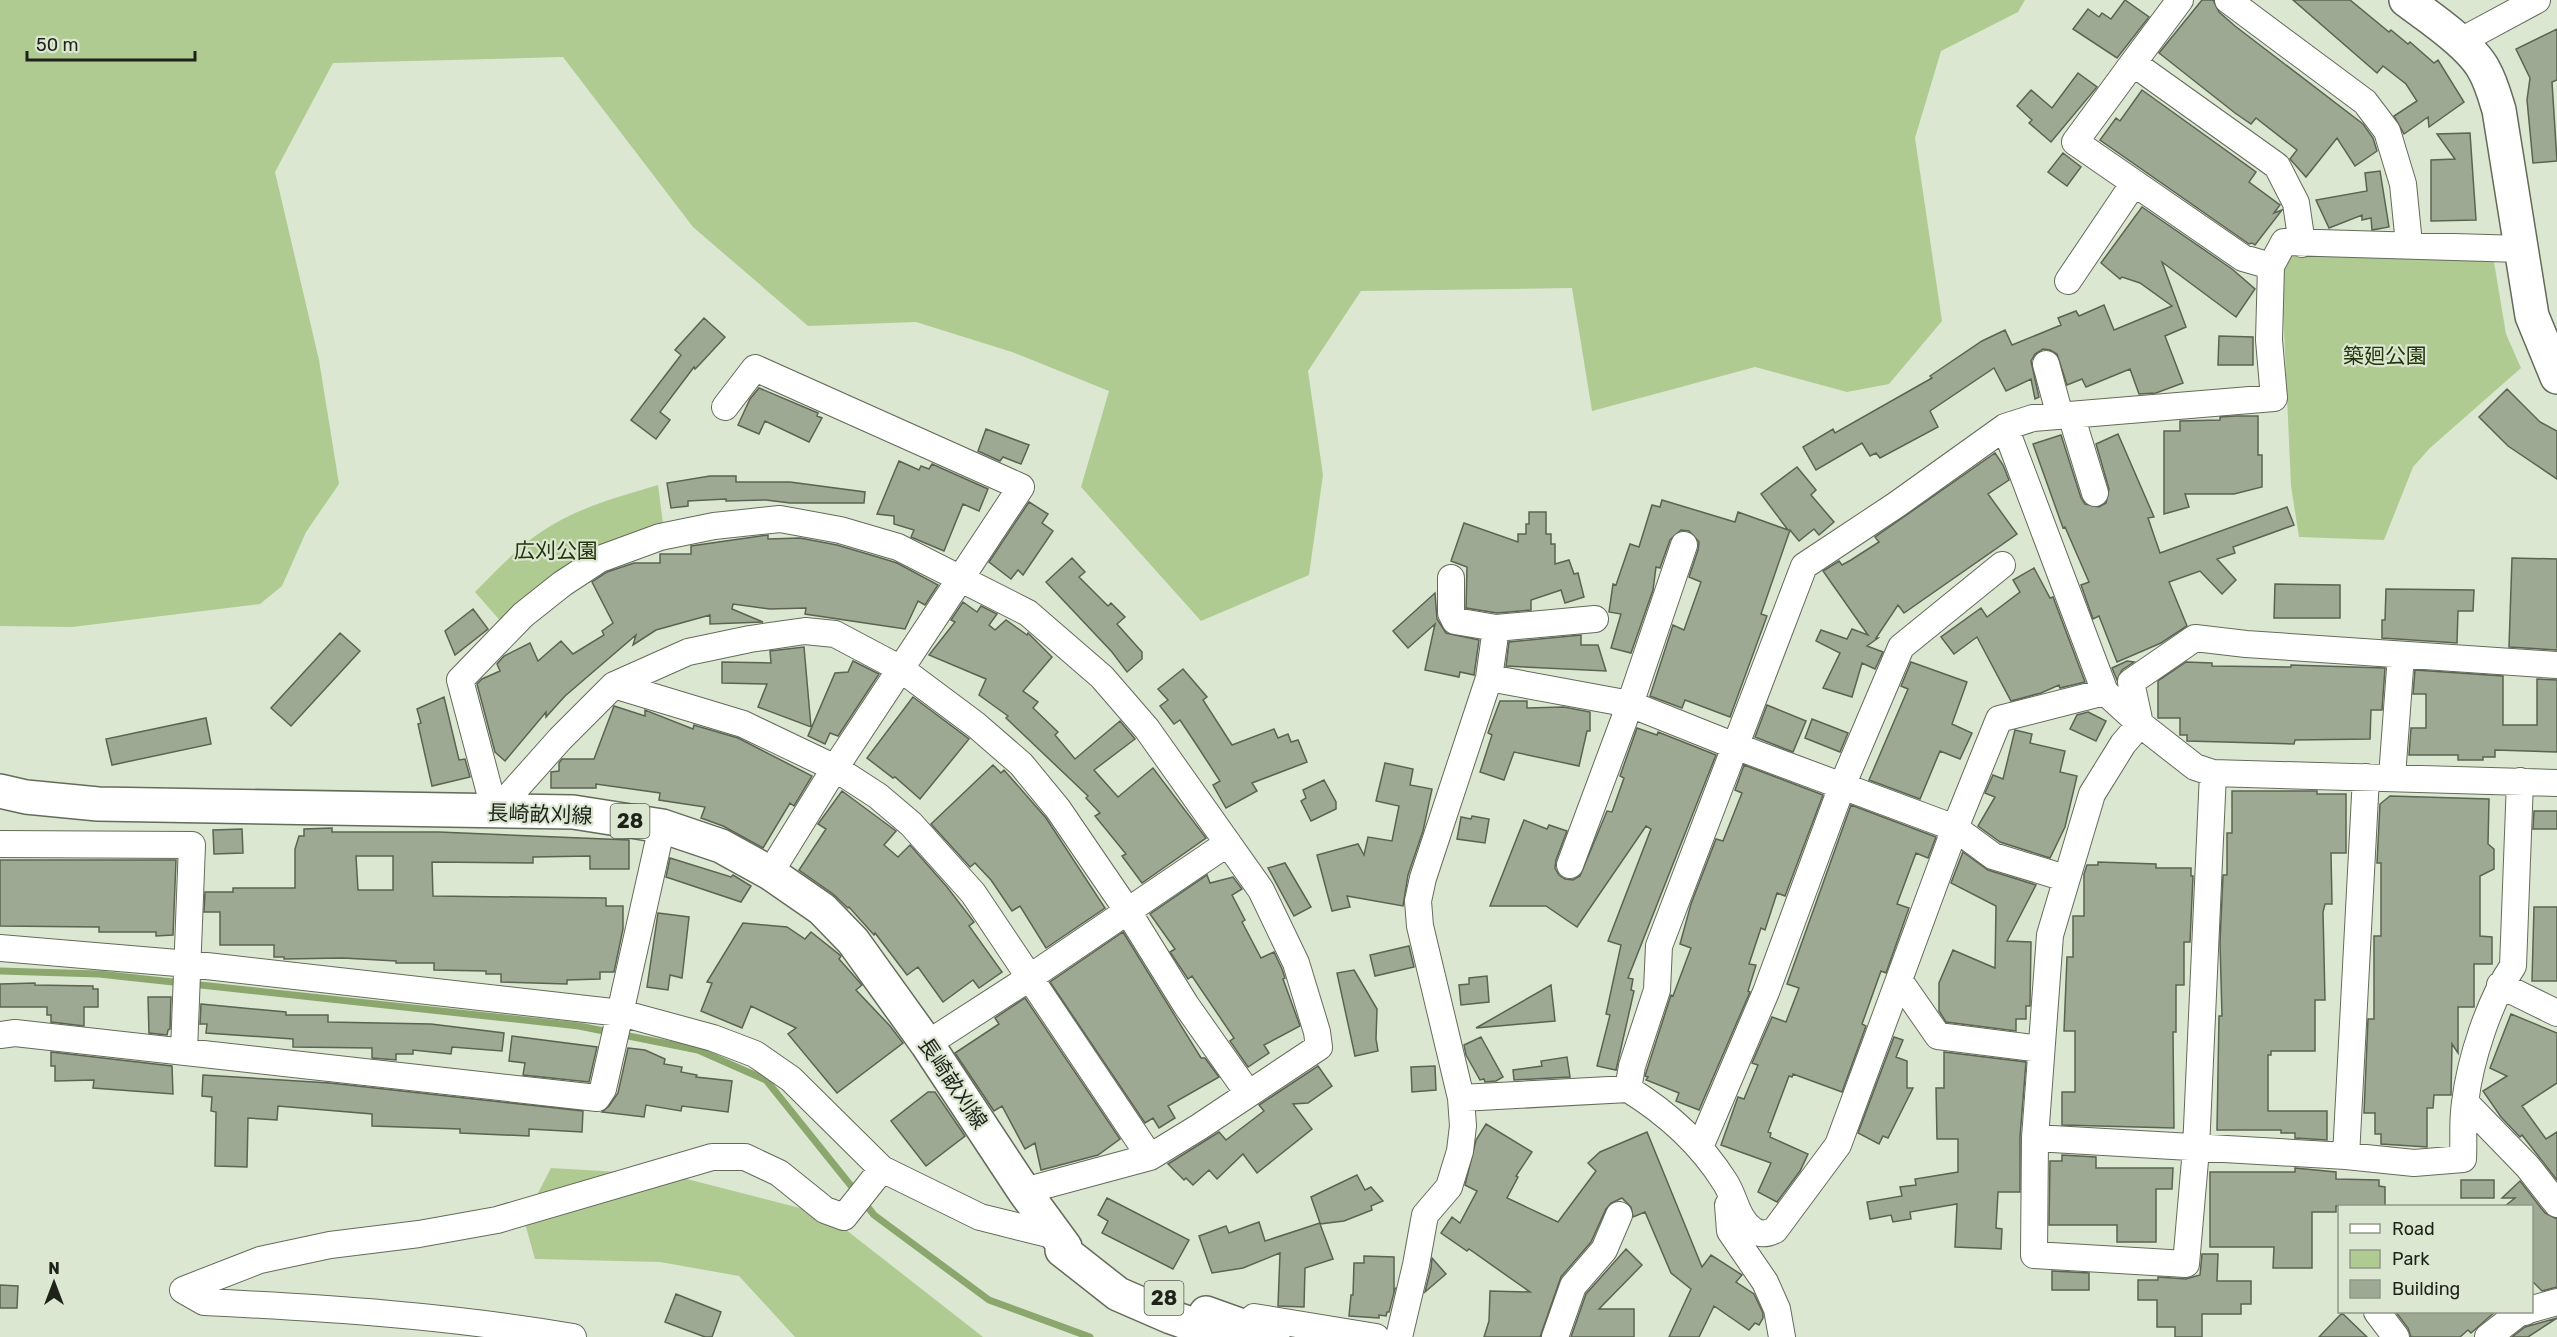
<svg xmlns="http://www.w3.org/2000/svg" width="2557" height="1337" font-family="Rubik,'Noto Sans JP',sans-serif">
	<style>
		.green { fill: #afcb92 }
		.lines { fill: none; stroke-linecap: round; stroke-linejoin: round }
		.stream { stroke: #8ba76e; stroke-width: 7 }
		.building { fill: #9ea994; stroke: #5a6451; stroke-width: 1.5; fill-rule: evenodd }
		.street-casing { stroke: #626c59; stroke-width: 28 }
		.secondary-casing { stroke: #626c59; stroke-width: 36 }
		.primary-casing { stroke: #626c59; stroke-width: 36 }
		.street { stroke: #fff; stroke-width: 26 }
		.secondary { stroke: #fff; stroke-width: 33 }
		.primary { stroke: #fff; stroke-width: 33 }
		.labels { text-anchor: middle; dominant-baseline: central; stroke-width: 4.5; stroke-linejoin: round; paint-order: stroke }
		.shield { fill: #dce7d2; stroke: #575d51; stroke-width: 1.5 }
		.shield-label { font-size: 20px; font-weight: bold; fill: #1e221a }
		.park-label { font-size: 21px; fill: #23350a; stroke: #dce7d2 }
		.street-label { font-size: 21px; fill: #1e221a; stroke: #dce7d2 }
	</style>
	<rect width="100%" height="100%" fill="#dce7d2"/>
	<path class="green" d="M0 0H2025L2018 12 1941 51 1915 138 1942 321 1889 384 1847 392 1755 367 1592 411 1572 288 1361 291 1308 371 1323 475 1309 575 1201 621 1081 487 1109 391 1012 352 916 322 808 326 693 227 563 57 333 63 275 172 319 360 339 484 306 532 282 586 260 604 72 627 0 626Z
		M2291 256H2493L2506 334 2521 368 2430 448 2413 467 2384 540 2299 537 2291 486 2281 264Z
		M658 485 664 531 503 624 475 592C496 571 517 548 541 532 576 508 618 497 658 485Z
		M551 1168 671 1175 827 1215 983 1337H795L739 1276 660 1262 535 1259 524 1220Z"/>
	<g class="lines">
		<path class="stream" d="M0 971 99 974 579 1026 698 1050 766 1080 856 1192
			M863 1201 874 1215 989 1300 1090 1337"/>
	</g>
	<path class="building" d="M2125 0 2149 17 2117 58 2073 29 2088 9 2099 17 2102 13 2111 19Z
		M2202 0H2213L2219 12 2235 26 2363 124 2373 138 2377 151 2355 166 2337 138 2306 177 2290 159 2297 150 2256 118 2251 124 2235 113 2159 53Z
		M2293 0H2350L2389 32 2391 30 2408 44 2410 42 2434 63 2438 60 2464 102 2429 127 2428 117 2404 134 2394 116 2417 101 2406 84 2383 66 2377 73Z
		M2557 29V80L2552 82 2557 161 2533 163 2527 100 2530 78 2516 49Z
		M2078 73 2097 87 2051 142 2029 123 2032 120 2017 106 2031 90 2052 108Z
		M2142 90 2256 172 2249 182 2280 205 2274 213 2282 210 2255 245 2252 243 2249 244 2100 140 2116 118 2120 121Z
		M2470 133 2476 220 2431 221V160L2455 159 2437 134Z
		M2063 153 2081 167 2067 186 2048 172Z
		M2380 171 2389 227 2372 230 2371 218 2362 220V215L2329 228 2316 200 2367 191 2365 173Z
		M2142 207 2232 269 2255 289 2236 317 2162 262 2186 327 2165 336 2183 383 2156 393 2139 394 2130 369 2086 387 2082 379 2067 385 2057 354 2050 350 2043 349 2035 354 2031 361 2039 397 2035 399 2031 379 2006 391 1994 368 1930 411 1938 427 1880 458 1876 453 1870 456 1862 443 1816 470 1803 447 1833 429 1835 433 1932 378 1930 376 1982 341 2005 330 2012 345 2061 325 2058 318 2076 311 2079 316 2104 305 2114 330 2172 306 2140 283 2122 277 2120 279 2101 263Z
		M704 318 725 337 700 364 695 369 694 367 660 412 670 420 656 439 631 420 681 355 675 350Z
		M2219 336 2253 337V365H2218Z
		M759 388 818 413 817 416 822 418 809 442 765 421 759 434 738 425 750 399Z
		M2507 389 2540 422 2557 431V479L2508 446 2479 417Z
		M2235 416H2258V455H2262V487L2234 494H2185L2189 507 2164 514V431H2180V421L2220 420V417Z
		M986 429 1029 445 1021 464 1003 457 1000 461 978 451Z
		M2118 434 2154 517 2148 518 2160 553 2287 507 2294 525 2233 547 2235 553 2217 559 2236 580 2222 594 2200 571 2169 582 2187 626 2161 643 2117 662 2099 616 2093 619 2081 585 2089 582 2065 527 2063 528 2033 444 2061 435 2081 498 2085 504 2099 507 2106 503 2109 489 2096 444Z
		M1995 453 2003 465 2009 480 1988 494 2017 534 1904 613 1898 605 1876 638H1878L1867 646 1883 652 1875 669 1862 663 1852 697 1823 688 1840 653 1816 641 1821 630 1847 639 1852 629 1868 635 1823 571 1839 561 1842 565 1851 560 1879 542 1875 537Z
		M899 461 919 470 921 466 929 469 932 464 988 489 979 511 963 504 944 551 911 537 914 530 894 524V516L877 514Z
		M1797 467 1816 490 1811 495 1834 522 1819 535 1814 529 1799 541 1790 530 1761 614 1767 616 1730 717 1685 700 1682 708 1650 696 1673 625 1684 630 1701 582 1689 577 1698 550 1699 542 1689 531 1681 530 1670 540 1660 568 1656 567 1653 590 1631 653 1611 648 1621 614 1609 612 1613 584 1616 585 1630 544 1639 547 1652 505 1660 507 1662 500 1735 522 1738 512 1788 530 1761 494Z
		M710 476H736V482H790L865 492 864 503H790L766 500 726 501V499L688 501V506L671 508 667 483Z
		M1029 502 1048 514 1042 523 1053 531 1023 575 1018 570 1011 579 989 562Z
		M1529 512H1546V534H1551V544H1555V564L1569 560 1574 574 1578 573 1584 597 1565 603 1561 590 1531 600V610L1497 613 1466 608 1467 567 1451 561 1464 523 1518 542V534H1526V524H1529Z
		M768 535V539L800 538 837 545 881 558 897 563 938 585 925 605 918 601 905 629 805 614 806 608 770 609 733 604 732 609 763 622 710 624V615L656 630 633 645 636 635 565 696 546 717V712L505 761 495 752 477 684 482 679 500 671 497 664 504 656 530 643 538 661 561 641 573 654 604 635 602 631 613 623 592 582 607 572 634 563H660V554H691V546Z
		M1072 558 1085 572 1079 577 1108 606 1111 603 1125 617 1117 624 1142 652V659L1127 672 1112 652 1046 582Z
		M2512 558 2557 559V650L2509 647Z
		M2034 568 2050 598 2053 597 2085 682 2060 688 2059 685 2041 693 2011 701 1977 637 1954 654 1941 637 1981 608 1987 617 2020 592 2013 580Z
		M2275 584 2340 585V618H2274Z
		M2386 589 2474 590 2473 611H2458L2457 643 2382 638V620H2385Z
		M1435 593 1437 619 1446 633 1479 640 1474 675 1460 672 1459 677 1425 670 1435 624 1408 648 1393 631Z
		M963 602 977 612 981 606 997 614 989 625 995 630 1006 620 1027 635 1028 633 1052 657 1023 691 1038 702 1033 708 1058 732 1055 735 1075 759 1120 721 1135 739 1094 770 1118 797 1153 768 1206 838 1142 883 1122 856 1126 854 1095 816 1100 813 1086 798 1088 796 1006 718 1008 716 979 695 986 679 929 655 955 622 951 620Z
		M473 609 488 629 455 655 445 631Z
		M340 633 360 651 291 726 271 708Z
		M1581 635V645H1598L1606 671 1506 666 1509 642Z
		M804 647 811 727 758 707 767 684 722 683V662L771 663 770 651Z
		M853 661 879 674 838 736 830 733 825 744 808 736 835 673 848 672Z
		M2127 661 2134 662 2122 670 2117 680 2112 668Z
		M1911 662 1967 682 1952 724 1972 733 1960 759 1940 751 1920 799 1869 780 1908 689 1901 686Z
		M2186 662 2212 663V666L2291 667V665L2385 668 2382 710H2371L2370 739 2295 740 2294 744 2187 741V735H2180V718H2158V681Z
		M1183 669 1207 697 1203 700 1232 745 1274 729 1278 738 1288 734 1291 742 1298 740 1307 762 1252 783 1257 791 1226 808 1213 785 1220 781 1196 744 1180 720 1174 724 1160 706 1168 700 1158 689Z
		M2415 670 2503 676V725H2537V679L2557 680V752L2495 750V757H2483V760H2458V755H2409L2411 728H2426V694H2413Z
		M444 697 459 760 465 759 470 777 432 786 418 724 421 723 417 709Z
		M913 697 969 739 920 799 895 777 893 778 867 758Z
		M1500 701H1527V708L1564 707 1590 712V731H1587L1579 766 1514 752 1504 780 1480 772 1492 735 1488 733Z
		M1767 705 1806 721 1793 752 1755 737Z
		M614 706 645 716V710L693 729 694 725 697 726 738 738 812 776 794 806 790 803 763 848 723 826 701 818 705 807 659 800 660 793 596 784V788H551V772L559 771V763L562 759H594Z
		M2088 712 2106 721 2096 741 2070 729 2077 715Z
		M206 718 211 744 112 765 106 739Z
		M1812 719 1848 733 1840 752 1805 738Z
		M1637 728 1657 735 1658 732 1716 755 1628 978 1633 979 1631 990 1634 991 1616 1070 1597 1066 1610 1015 1606 1014 1621 945 1608 941 1651 829 1646 826 1577 927 1546 906H1490L1524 820 1547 829 1549 825 1567 831 1556 860 1555 868 1559 875 1565 879 1573 880 1580 876 1607 811 1612 812 1624 778 1620 776Z
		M2015 730 2032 734 2030 743 2065 751 2060 772 2077 776 2065 827 2050 858 2000 842 1978 826 1995 797 1985 793 1993 775 2003 779Z
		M1385 763 1413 769 1410 785 1432 789 1423 831 1408 875 1403 906 1347 896 1350 907 1332 911 1317 855 1358 844 1364 855 1368 837 1392 841 1399 806 1376 801Z
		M993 765 1001 773 1004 770 1046 818 1105 908 1046 948 1020 906 1012 911 991 880 975 863 970 867 931 824Z
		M1744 765 1823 795 1785 896 1777 893 1765 930 1761 928 1749 964 1756 965 1748 991 1750 992 1699 1110 1676 1101 1679 1093 1646 1080 1648 1077 1645 1076 1671 995 1673 996 1691 948 1680 944 1691 904 1716 839 1723 841 1742 793 1735 790Z
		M1324 780 1336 802V809L1311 821 1301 801 1306 798 1303 790Z
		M842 791 896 831 884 845 898 857 910 845 947 887 974 922 969 926 1002 972 979 988 973 980 943 1002 918 967 907 975 875 933 874 935 849 907 848 908 833 894 799 870 826 829 818 824Z
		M2232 791H2317V794H2346V853H2331L2332 904H2325L2323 912 2325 1000H2315V1051H2271V1055H2268V1111H2327V1140L2295 1138V1133H2281V1130H2217L2219 1016H2222L2220 942 2223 875H2227V833H2232Z
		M2390 796 2489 799 2488 844 2494 849V869L2480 876V936L2492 937V964H2474V1007H2458V1053L2452 1044 2451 1095H2434L2433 1108H2427V1147L2381 1144V1134H2375V1113H2364L2368 1019H2374V936H2381V863H2377L2380 804Z
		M1851 805 1936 837 1928 858 1916 853 1897 904 1909 908 1886 973 1881 971 1862 1024 1866 1026 1842 1092 1793 1074 1792 1077 1789 1076 1768 1132 1771 1133 1770 1137 1808 1154 1800 1171 1777 1202 1758 1192 1771 1163 1721 1145 1738 1097 1744 1099 1758 1065 1752 1063 1772 1017 1786 1022 1799 988 1787 984Z
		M2534 811H2557V829H2533Z
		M1472 816 1489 819 1485 843 1457 839 1461 817 1471 819Z
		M332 828V832H439L629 840V869H590V856L533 857V863L432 862 433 896 606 898V906H623V929L614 972H600V979L567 980V984L501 982V974H486V971L434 970V963H396V961L343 958 284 959V957H274V945H220V912H204L205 892H233V888H295V849L299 836H304V829ZM356 856H393V890H358Z
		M242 829 243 853 214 854 213 830Z
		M1963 852 1988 870 2036 885 2007 941 2031 942 2030 1006H2026V1019H2016V1031L1946 1022 1939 1011V983L1953 950 1995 968 1996 906 1951 883Z
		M670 858 731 877 733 875 751 886 741 902 666 877Z
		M0 860H176L173 935 156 936V932H99V927L0 926Z
		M2098 862 2156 864V868H2191V876H2193L2190 942H2184V985H2176V1032H2173L2174 1128 2062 1125V1092H2075V1031H2064L2067 957H2073V916H2084V874L2087 865H2098Z
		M1285 863 1311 907 1294 916 1268 868Z
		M1207 875 1210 883 1233 877 1242 889 1232 895 1245 920 1242 922 1261 958 1274 952 1282 969 1285 978 1283 979 1300 1026 1264 1045 1269 1053 1248 1067 1230 1041 1234 1038 1192 976 1188 979 1170 952 1175 949 1150 914Z
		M2534 907H2557V981H2532Z
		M658 913 689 917 682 978 670 975 668 990 647 987Z
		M743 923 787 927 805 939 811 932 841 956 839 959 862 985 856 990 890 1026 903 1043 837 1093 788 1034 796 1028 751 1006 742 1028 701 1011 712 983 707 982Z
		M1123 932 1201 1058H1205L1219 1077 1168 1106 1175 1118 1159 1128 1153 1118 1145 1123 1050 982Z
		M1409 946 1414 967 1375 976 1370 955Z
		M1354 970 1377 1009 1376 1039 1378 1051 1355 1056 1337 973Z
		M1487 976 1489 1002 1461 1005 1459 985 1469 984V978Z
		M35 983V985L93 986V989H98V1007H84V1026L51 1022V1015H47V1007H0V984Z
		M1551 985 1555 1021 1476 1028Z
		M148 997H171L170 1029 168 1030 167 1035 149 1033Z
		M1025 998 1120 1139 1098 1155 1041 1170 1035 1143 1025 1149 1002 1106 994 1111 955 1053 999 1024 995 1018Z
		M201 1004 286 1012V1015H328V1022L431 1024 504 1033 502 1051 452 1047 451 1054 413 1050V1054H396V1060L372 1058V1048L293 1047V1039L206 1033 207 1024H200Z
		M2511 1014 2557 1033V1083L2522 1106 2546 1139 2557 1132V1180L2522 1135 2520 1137 2501 1117 2483 1091 2507 1076 2490 1068Z
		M512 1036 597 1047 589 1082 523 1075 525 1063 509 1061Z
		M1481 1037 1503 1077 1496 1081 1485 1082 1484 1079 1480 1080 1466 1055 1464 1045Z
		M1894 1037 1903 1040 1896 1057 1907 1061V1088H1913L1888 1138 1883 1136 1879 1144 1858 1133Z
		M628 1048 645 1050 665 1059 664 1064 682 1067 681 1072 697 1075 696 1077 732 1081 728 1112 682 1106 681 1111 646 1105 644 1117 602 1112 609 1106 618 1093Z
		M51 1052 172 1066 173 1094 93 1088 94 1080 55 1081V1066H51Z
		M1944 1052 2026 1062 2020 1137V1192H1998L1996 1228 2002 1229 2001 1249 1955 1247 1957 1204 1910 1212 1911 1219 1893 1222 1891 1215 1870 1219 1867 1202 1902 1196 1900 1187 1916 1185 1915 1179 1958 1172V1139H1937L1936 1088H1944Z
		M1567 1057 1570 1077 1514 1080 1513 1070 1542 1066 1541 1061Z
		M1318 1066 1332 1086 1308 1103 1293 1104 1312 1129 1257 1173 1243 1154 1217 1179 1209 1170 1193 1185 1186 1178 1184 1180 1168 1164 1219 1132 1226 1140 1264 1111 1259 1105Z
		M1435 1066 1436 1090 1412 1092 1411 1067Z
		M203 1075 330 1083 583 1111 582 1132 529 1129V1136L460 1133V1129L372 1126V1114L278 1106 277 1120 248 1118 247 1167 215 1166 216 1112 211 1111 212 1097 202 1096Z
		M928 1092H935L965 1136 926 1166 891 1121Z
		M1486 1124 1532 1152 1516 1176 1518 1177 1507 1198 1558 1222 1596 1171 1588 1163 1600 1152 1647 1132 1702 1267 1711 1255 1742 1275 1736 1282 1754 1294 1763 1313V1318L1759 1325 1755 1323 1749 1330 1714 1306 1699 1337H1669L1691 1289 1671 1273 1645 1212 1633 1217 1631 1207 1622 1198 1611 1203 1606 1209 1591 1242 1561 1277 1540 1337H1484L1489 1321 1490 1291 1530 1292 1469 1249 1467 1251 1441 1233 1452 1217 1460 1223 1477 1191 1465 1185 1476 1140Z
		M2062 1155 2096 1157V1168H2173L2172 1189H2156V1242H2117V1225H2049L2050 1161H2062Z
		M2295 1168 2336 1172V1179L2379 1180V1186L2385 1187V1206H2336V1212H2312V1268H2273L2274 1247H2210V1172H2295Z
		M1357 1175 1365 1190 1371 1187 1383 1201 1371 1206 1372 1210 1344 1221 1320 1224 1333 1259 1305 1268 1304 1307 1278 1306 1280 1253 1243 1268 1212 1273 1199 1236 1226 1226 1229 1233 1259 1222 1265 1241 1320 1223 1311 1197Z
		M2461 1180H2494V1198H2461Z
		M2520 1181 2545 1213 2557 1219V1287L2542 1291 2532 1281V1206H2505L2515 1198H2502Z
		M1107 1198 1189 1240 1173 1269 1102 1233 1108 1221 1098 1215Z
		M1626 1249 1642 1265 1599 1309H1634V1337H1571L1586 1294Z
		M2202 1254H2218L2217 1281H2251V1304H2241V1314H2202V1337H2175V1327H2157V1300H2138V1280H2158V1277L2186 1279 2200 1275Z
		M1364 1256 1394 1257V1290L1395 1289 1389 1312H1387L1386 1316 1379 1315V1318L1349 1316 1351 1295H1353L1354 1263H1364Z
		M1432 1258 1446 1274 1425 1292 1431 1268Z
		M2052 1271 2089 1273V1290H2052Z
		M0 1285 18 1286 17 1308H0Z
		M676 1294 721 1312 712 1337H705L665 1322Z
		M2395 1311H2496L2471 1333 2468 1330 2460 1337H2411L2408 1328Z
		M2342 1313 2367 1337H2319Z
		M2557 1318 2528 1337H2512L2525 1327Z"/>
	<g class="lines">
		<g class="street-casing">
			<path id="street" d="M2180 0 2133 63 2277 166 2296 203 2302 244
				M2228 0 2365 102 2387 131 2403 184 2409 244
				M2459 42 2537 0
				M2133 63 2075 142 2243 258 2271 266
				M2068 281 2134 183
				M2046 364 2060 416
				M725 407 755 368 1021 487 835 768 770 873
				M2071 415 2095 493
				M2005 427 2105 692 2140 724 2195 767 2213 773 2557 783
				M1451 578V613L1455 621 1496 628 1595 619
				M1489 678 1496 628
				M614 685 743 724 835 768 878 796 911 824 973 893 1150 1157
				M2140 724 2123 744 2092 794 2050 935 2035 1138 2346 1156 2414 1163 2463 1159C2464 1140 2462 1121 2465 1103 2470 1060 2489 1001 2513 966L2520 781
				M2140 724 2131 682 2195 638 2246 644 2557 665
				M2392 777 2401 655
				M495 812 460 680 523 615 562 584 600 559 660 537 714 526 780 519 840 530 898 547 1028 613 1102 677 1147 729 1261 890 1296 963 1317 1032 1319 1047 1199 1127 1150 1157 1024 1191
				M495 812 560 739 614 685 688 652 750 639 805 631 835 634 901 669 976 725 1021 764 1058 809 1127 910 1186 1005 1248 1093
				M0 844 192 845 184 1051
				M1570 865 1630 704 1684 545
				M0 948 189 964 621 1013 713 1038 755 1054 791 1079 882 1169 980 1217 1056 1236
				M1899 980 1938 1036 2041 1049
				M2500 985 2557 1013
				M0 1035 15 1033 597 1098 603 1089 662 826
				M927 1044 1029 978 1228 843
				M1628 1089 1632 1066 1657 990 1659 946 1804 566 1896 505 2005 427 2033 418 2274 398 2269 340 2271 266 2284 242 2521 249
				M1461 1098 1628 1089C1667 1113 1701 1144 1725 1182 1735 1197 1737 1220 1753 1230 1760 1235 1767 1234 1775 1230L1838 1145 1955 828 1999 719 2105 692
				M2465 1102 2528 1167 2557 1204
				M2035 1138 2034 1255 2186 1264 2196 1149 2213 773
				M1700 1147 1766 992 1842 786 1901 647 2002 565
				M2346 1156 2366 777
				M1728 1205 1730 1231 1765 1282 1777 1309 1782 1337
				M2532 1309 2557 1302
				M2377 1312 2396 1337
				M1249 1327 1254 1317 1376 1337
				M573 1337C451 1316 328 1308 204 1302L183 1290 260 1260 330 1245 419 1234 497 1220 712 1157H745L779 1173 825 1210 844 1217 882 1169
				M1399 1337 1416 1265 1425 1215 1449 1187 1460 1151 1463 1126 1461 1098 1420 926 1418 901 1423 878 1489 678 1630 704 1735 746 1955 828 1993 856 2065 878
				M1555 1337 1573 1286 1604 1250 1619 1215
				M2488 1337 2519 1313 2525 1312"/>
		</g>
		<g class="secondary-casing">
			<path id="secondary" d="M2406 0C2428 16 2472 46 2484 70 2491 82 2495 97 2499 110L2532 316 2557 377"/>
		</g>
		<g class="primary-casing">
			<path id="primary" d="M0 791 26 797 98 804 573 812 662 826 721 846 770 873 822 909 853 941 927 1044 1024 1191 1065 1247 1062 1250 1118 1294 1171 1317 1228 1337
				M1206 1313 1273 1337"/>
		</g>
		<use href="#street" class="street"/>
		<use href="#secondary" class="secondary"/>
		<use href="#primary" class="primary"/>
	</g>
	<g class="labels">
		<g class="shield">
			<rect x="610.5" y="804" width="39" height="34" rx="4.5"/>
			<rect x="1144.5" y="1281" width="39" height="34" rx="4.5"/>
		</g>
		<g class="shield-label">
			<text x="630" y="821">28</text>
			<text x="1164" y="1298">28</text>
		</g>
		<g class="park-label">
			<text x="2385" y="355">築廻公園</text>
			<text x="556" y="550">広刈公園</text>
		</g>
		<g class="street-label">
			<text transform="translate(540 814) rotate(2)">長崎畝刈線</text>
			<text transform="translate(953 1083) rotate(56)">長崎畝刈線</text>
		</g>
	</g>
	<rect x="2338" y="1205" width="195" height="108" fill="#dce7d2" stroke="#909888" stroke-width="1.5"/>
	<rect x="2350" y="1224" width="30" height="9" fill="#ffffff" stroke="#909888" stroke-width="1.5"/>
	<text x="2392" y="1235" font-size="18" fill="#1e221a">Road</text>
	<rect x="2350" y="1250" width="30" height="18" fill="#afcb92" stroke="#909888" stroke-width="1.5"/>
	<text x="2392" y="1265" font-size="18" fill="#1e221a">Park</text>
	<rect x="2350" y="1280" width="30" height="18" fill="#9ea994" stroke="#909888" stroke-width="1.5"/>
	<text x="2392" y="1295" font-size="18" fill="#1e221a">Building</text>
	<g transform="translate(54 1283)" stroke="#dce7d2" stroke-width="4.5" paint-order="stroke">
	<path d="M0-4.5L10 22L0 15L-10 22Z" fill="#1e221a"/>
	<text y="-9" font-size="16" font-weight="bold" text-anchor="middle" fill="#1e221a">N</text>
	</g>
	<path d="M27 51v9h168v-9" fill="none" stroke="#1e221a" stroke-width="3"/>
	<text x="36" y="51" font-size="18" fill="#1e221a" stroke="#dce7d2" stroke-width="4.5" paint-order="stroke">50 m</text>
</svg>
